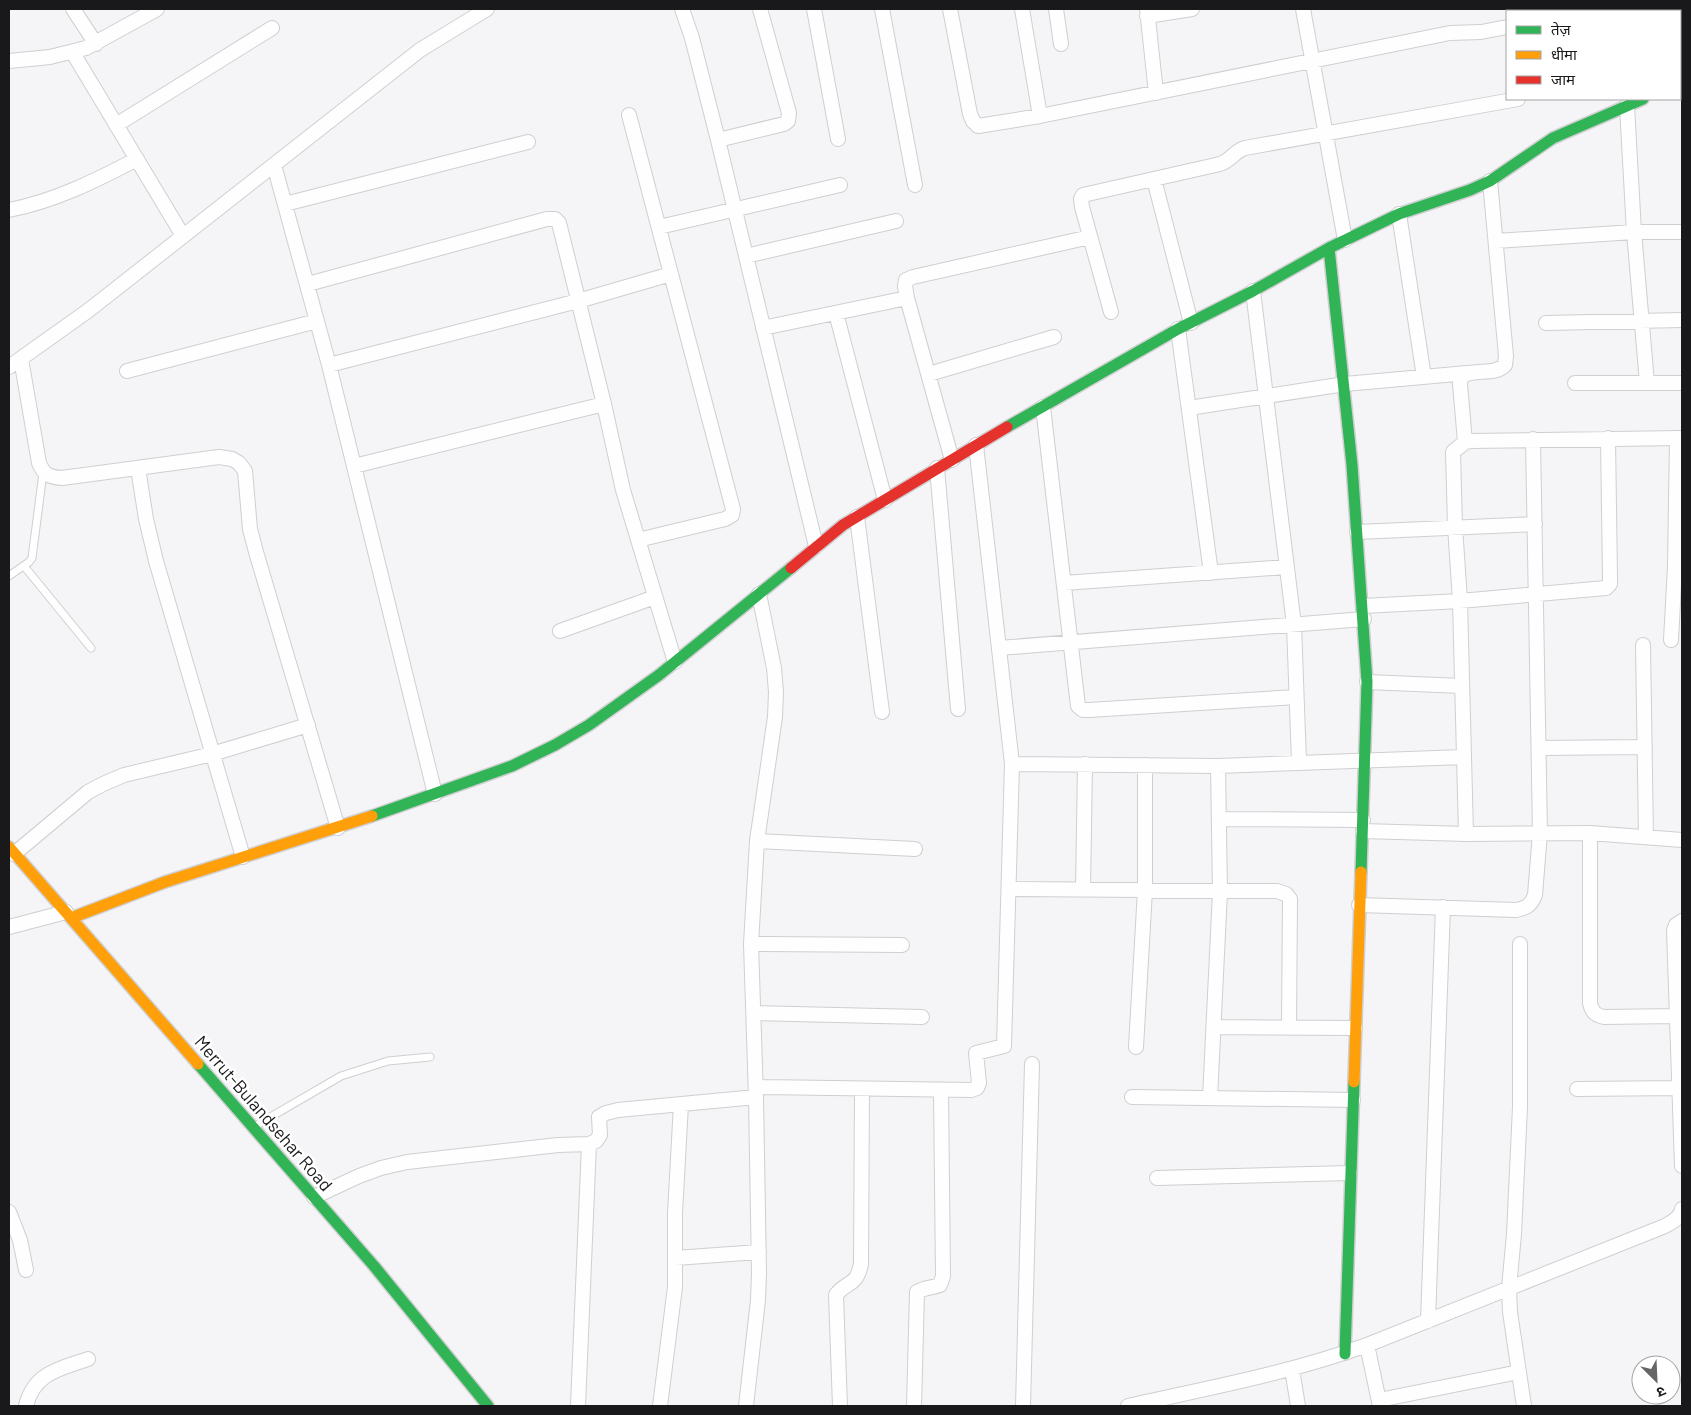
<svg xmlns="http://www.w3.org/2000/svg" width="1691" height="1415" font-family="Barlow,'Noto Sans Devanagari',sans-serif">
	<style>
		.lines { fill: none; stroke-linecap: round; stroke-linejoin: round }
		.lane-casing { stroke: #cfcfd1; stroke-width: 9 }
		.street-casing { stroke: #cfcfd1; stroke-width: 16 }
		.fast-casing { stroke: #cfcfd1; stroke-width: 14 }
		.slow-casing { stroke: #cfcfd1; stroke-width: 14 }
		.jam-casing { stroke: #cfcfd1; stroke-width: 14 }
		.lane { stroke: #fefefe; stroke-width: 7 }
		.street { stroke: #fefefe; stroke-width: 14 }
		.fast { stroke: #30b455; stroke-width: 11 }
		.slow { stroke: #ff9f0a; stroke-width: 11 }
		.jam { stroke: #e5322d; stroke-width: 11 }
		.labels { text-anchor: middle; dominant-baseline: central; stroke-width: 5; stroke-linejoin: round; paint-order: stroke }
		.street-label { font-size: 18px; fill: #19191b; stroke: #fff }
	</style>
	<rect width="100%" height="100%" fill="#f5f5f8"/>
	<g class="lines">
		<g class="lane-casing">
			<path id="lane" d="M24 566 91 648
				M9 576 29 562 32 558 43 473
				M255 1126 341 1076 388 1061 430 1057"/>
		</g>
		<g class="street-casing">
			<path id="street" d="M73 9 96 44
				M682 9 692 38 718 140 816 546
				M814 9 838 139
				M882 9 915 185
				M950 9 970 114 973 121 978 126 1040 116 1450 33 1481 32 1507 27
				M1022 9 1040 116
				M1056 9 1061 44
				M1147 9 1156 93
				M1303 9 1345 240
				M1664 9 1665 11
				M1555 11V9
				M1147 16 1192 9
				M73 53 183 236
				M9 61 50 57 86 48 157 9
				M1680 81 1682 80
				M1627 106 1634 232 1647 383
				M629 115 733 509 732 515 725 519 638 540
				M116 125 272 28
				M718 140 784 124 788 121 789 113 760 9
				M274 165 329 365 435 794
				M1154 179 1191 323
				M285 204 528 142
				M9 210C55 201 95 181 137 159
				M1399 214 1424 377
				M659 227 840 185
				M1496 241 1634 232H1682
				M746 256 896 221
				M308 284 547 219H555L559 223 604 404 623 490 675 662
				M1253 291 1294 625 1299 762
				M1111 312 1082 207 1081 199 1083 195 1220 164C1232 160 1234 151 1245 148L1518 99
				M836 313 885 500
				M1546 323 1682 320
				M763 328 907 298
				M1178 329 1211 573
				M21 359 39 463C44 475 49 477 62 478L219 457 232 459 239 463 245 471 250 529 256 552 338 828
				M329 365 578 301 671 274
				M9 367 89 310 420 50 487 9
				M127 371 317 321
				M929 374 1054 337
				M1575 383H1682
				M1043 407 1078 706 1083 710H1089L1296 697
				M1189 408 1345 384 1467 373
				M1465 442 1460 384 1461 377C1475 367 1492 377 1505 365L1506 356 1490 181
				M952 460 907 298 905 286 906 280 913 277 1090 237
				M354 466 604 404
				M138 468 146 519 156 561 243 857
				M937 468 958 709
				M857 517 882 712
				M1357 532 1535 524
				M1064 583 1287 567
				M1363 606 1460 601 1606 588 1610 584V578L1608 438
				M560 631 655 597
				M1671 640 1675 566 1677 438
				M1643 645 1646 837
				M999 648 1364 619
				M1367 682 1462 686
				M1539 748 1645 747
				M1012 764 1218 766 1464 757
				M1219 819 1363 820
				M1363 831 1466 834 1590 833 1682 840
				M1590 833V1003C1592 1012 1595 1015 1604 1017L1676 1016
				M1466 834 1460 601 1455 526 1453 452 1465 442 1471 441 1682 438
				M757 841 915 849
				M14 854 88 792 103 784 124 775 212 754 308 725
				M1009 889 1277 891 1286 894 1290 899 1289 1028
				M1083 890 1085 764
				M1359 905 1516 910C1527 908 1531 905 1535 895L1540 833 1533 439
				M1682 921 1676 925 1674 930 1682 1166
				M9 927 66 912
				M751 944 902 945
				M1520 944V1107L1514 1234 1509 1288 1510 1312 1524 1406
				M754 1013 922 1017
				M1214 1027 1355 1028
				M1136 1047 1145 890V765
				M756 1087 971 1090 977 1088 979 1083 976 1053 1004 1046 1012 764 976 445
				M1577 1089 1682 1088
				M1132 1097 1353 1100
				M1210 1098 1220 892 1218 766
				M1157 1178 1350 1173
				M314 1197 359 1176 381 1168 407 1162 558 1145 589 1144 596 1141 600 1135 599 1117 606 1113 618 1110 756 1097
				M9 1212 20 1240 26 1270
				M675 1258 759 1252
				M1428 1321 1443 907
				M1367 1345 1380 1406
				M1292 1369 1298 1406
				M1379 1400 1519 1372
				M26 1406C34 1373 59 1369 88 1359
				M578 1406 589 1144
				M660 1406 675 1287V1213L681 1104
				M746 1406 758 1300 759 1273 756 1097 751 944 757 841 775 717 776 692 774 668 759 594
				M840 1406 836 1295C847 1280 856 1288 861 1264L862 1089
				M914 1406 917 1292C925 1287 932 1288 940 1285L943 1276 941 1091
				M1023 1406 1032 1064
				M1128 1406C1208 1388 1290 1373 1367 1345L1665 1226C1672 1222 1681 1218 1682 1209"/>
		</g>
		<g class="fast-casing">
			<path id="fast" d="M1329 248 1352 465 1367 682 1361 872
				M1007 427 1178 329 1253 291 1329 248 1399 214 1470 190 1490 181 1553 138 1643 99
				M372 816 512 766 555 745 589 725 659 675 791 568
				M198 1064 374 1266 488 1406
				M1345 1354 1354 1082"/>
		</g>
		<g class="slow-casing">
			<path id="slow" d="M9 847 198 1064
				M71 918 165 882 372 816
				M1354 1082 1361 872"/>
		</g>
		<g class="jam-casing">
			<path id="jam" d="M791 568 843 525 1007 427"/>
		</g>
		<use href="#lane" class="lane"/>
		<use href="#street" class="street"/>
		<use href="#fast" class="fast"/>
		<use href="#slow" class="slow"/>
		<use href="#jam" class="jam"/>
	</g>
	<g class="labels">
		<g class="street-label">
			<text transform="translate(264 1113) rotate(49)">Merrut-Bulandsehar Road</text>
		</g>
	</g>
	<rect width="1691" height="1415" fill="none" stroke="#19191b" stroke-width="20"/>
	<rect x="1506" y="10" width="175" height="90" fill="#ffffff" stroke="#a3a3a4"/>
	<rect x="1516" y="26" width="25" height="8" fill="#30b455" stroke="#a3a3a4"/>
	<text x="1551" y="35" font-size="15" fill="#19191b">तेज़</text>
	<rect x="1516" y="51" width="25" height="8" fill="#ff9f0a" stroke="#a3a3a4"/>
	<text x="1551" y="60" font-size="15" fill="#19191b">धीमा</text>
	<rect x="1516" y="76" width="25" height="8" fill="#e5322d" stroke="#a3a3a4"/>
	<text x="1551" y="85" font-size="15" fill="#19191b">जाम</text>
	<g transform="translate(1656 1380) rotate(156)"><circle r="24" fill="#ffffff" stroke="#a3a3a4"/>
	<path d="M0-4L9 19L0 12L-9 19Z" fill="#666668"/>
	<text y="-8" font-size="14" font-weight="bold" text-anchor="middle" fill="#19191b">उ</text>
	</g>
</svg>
